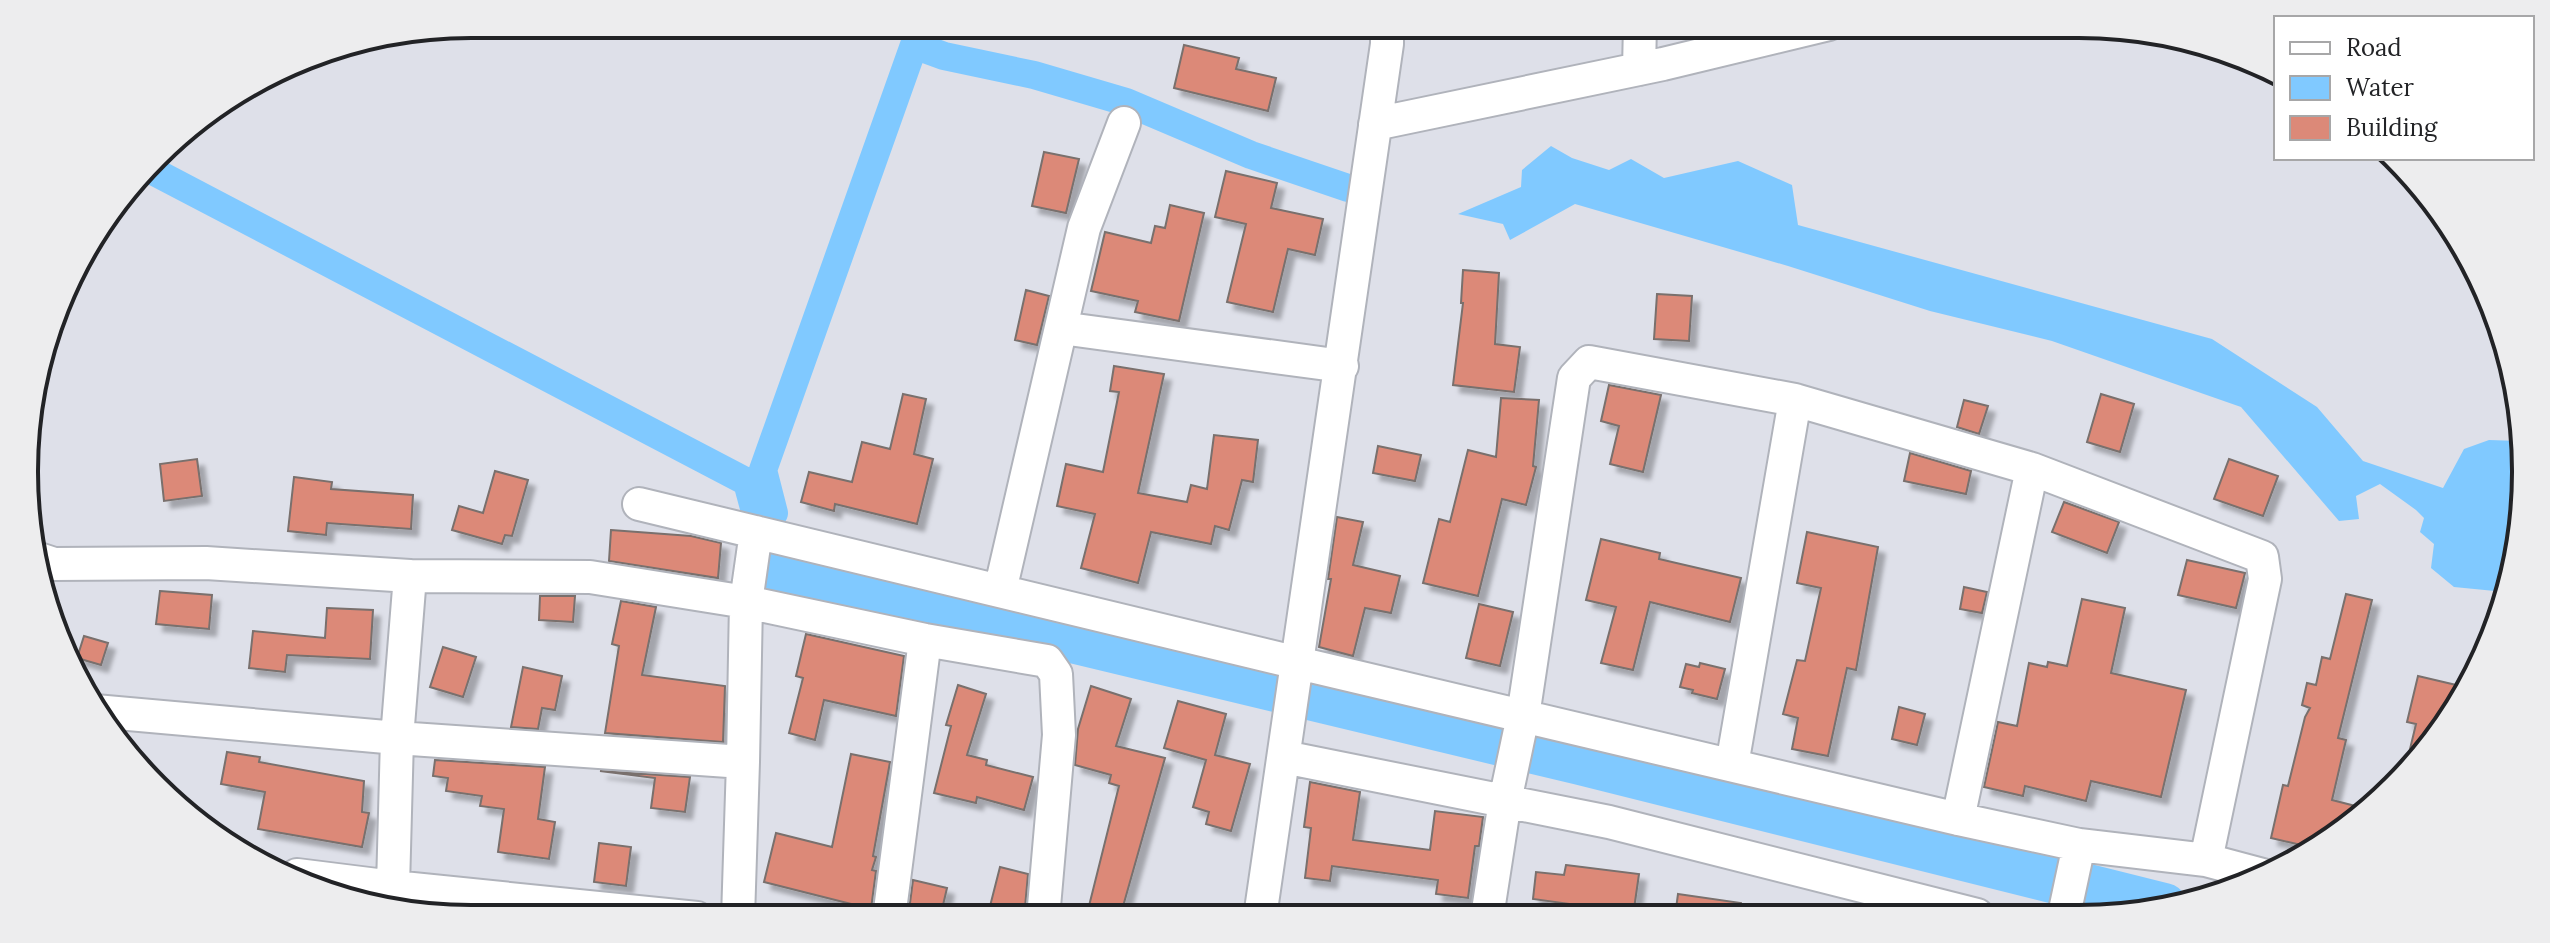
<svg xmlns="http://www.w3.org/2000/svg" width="2550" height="943" font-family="Lora,serif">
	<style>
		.water { fill: #80c9ff }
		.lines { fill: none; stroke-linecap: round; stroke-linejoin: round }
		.canal { stroke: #80c9ff; stroke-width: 28 }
		.river { stroke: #80c9ff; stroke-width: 48 }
		.building { fill: #dc8978; stroke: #79706d; stroke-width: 2; filter: url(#shadow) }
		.minor-casing { stroke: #b0b3bb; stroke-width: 36 }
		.minor { stroke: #fff; stroke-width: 32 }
		.rim { fill: none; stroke: #222326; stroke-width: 4 }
	</style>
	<defs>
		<filter id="shadow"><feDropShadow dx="7" dy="7" stdDeviation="2" flood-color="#0004"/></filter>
	</defs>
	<rect width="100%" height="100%" fill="#dee0e9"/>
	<path class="water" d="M1551 146 1572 158 1609 170 1631 159 1664 178 1738 161 1792 185 1798 225 2212 339 2317 407 2363 461 2443 488 2464 449 2489 440 2520 441 2511 588 2508 595 2505 592 2454 587 2431 568 2434 544 2420 532 2424 518 2416 510 2380 484 2356 496 2359 519 2339 521 2241 407 2052 341 1930 311 1788 266 1575 204 1510 240 1503 224 1458 214 1521 187 1522 170Z"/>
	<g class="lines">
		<path class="canal" d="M149 169 747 482 754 508 774 513 763 470 914 45 944 56 1034 75 1126 102 1251 155 1348 188"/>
		<path class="river" d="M781 569 1580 761 2164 907"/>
	</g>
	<path class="building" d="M1184 45 1239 58 1236 69 1276 78 1268 111 1174 88Z
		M1044 152 1079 159 1066 213 1032 206Z
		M1226 171 1277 183 1271 208 1323 219 1315 255 1288 249 1273 312 1227 302 1246 224 1215 217Z
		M1170 205 1204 213 1179 321 1135 312 1138 301 1091 291 1105 232 1151 243 1155 226 1165 228Z
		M1463 270 1499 273 1495 344 1520 347 1514 392 1453 385 1463 303H1461Z
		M1026 290 1049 296 1037 345 1015 340Z
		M1657 294 1692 296 1689 341 1654 339Z
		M1114 366 1164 374 1138 493 1187 502 1191 485 1207 489 1214 435 1258 440 1253 482 1242 480 1229 530 1215 526 1211 544 1151 532 1138 583 1081 568 1095 514 1057 506 1066 464 1103 472 1119 392 1110 391Z
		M1609 385 1661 395 1643 472 1610 464 1619 426 1601 421Z
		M903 394 926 399 914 454 933 459 917 524 835 504 834 511 801 502 809 472 852 482 862 442 890 449Z
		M2101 394 2134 404 2120 452 2087 442Z
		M1501 398 1539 400 1533 466 1536 467 1526 505 1502 499 1478 596 1423 583 1439 519 1450 522 1468 450 1496 457Z
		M1964 400 1988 406 1979 434 1957 427Z
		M1378 446 1421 455 1415 481 1373 473Z
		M1910 453 1971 471 1966 494 1904 481Z
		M197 459 202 496 164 501 160 464Z
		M2229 459 2278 476 2263 516 2214 499Z
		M495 471 528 480 512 536 505 535 502 544 452 530 459 506 483 513Z
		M294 477 332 482 331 489 413 495 411 529 327 523 326 535 288 531Z
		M2064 502 2119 522 2107 553 2052 532Z
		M1337 517 1363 522 1353 565 1400 576 1391 613 1365 608 1353 656 1319 647 1331 579H1328Z
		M611 530 691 536 721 543 718 578 609 561Z
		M1807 532 1878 547 1856 670 1847 668 1828 756 1792 749 1798 718 1783 714 1797 660 1805 661 1821 588 1797 583Z
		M1601 539 1660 553 1659 559 1741 578 1730 622 1650 602 1633 670 1601 663 1616 607 1586 600Z
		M2187 560 2245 573 2236 608 2178 595Z
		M1964 587 1987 592 1982 613 1960 609Z
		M160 591 212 595 209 629 156 624Z
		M2346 594 2372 600 2338 738 2346 740 2332 800 2371 810 2315 847H2310L2271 838 2283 785 2288 786 2305 717 2310 708 2302 705 2307 683 2316 685 2322 657 2330 659Z
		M540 596H575L573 622 539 620Z
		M2082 599 2125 608 2111 673 2186 690 2161 797 2091 781 2086 801 2025 786 2023 796 1984 787 1998 722 2017 726 2029 663 2047 667 2048 662 2067 666Z
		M621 601 656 607 642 675 725 686 723 742 605 733 619 646 612 644Z
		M1479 604 1513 612 1500 666 1466 658Z
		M327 608 373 610 370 659 287 655 285 672 249 668 253 631 325 638Z
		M806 634 904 656 896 716 824 700 815 740 789 733 803 678 796 676Z
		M84 636 108 643 101 665 77 658Z
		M443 647 476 657 463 697 430 687Z
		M1700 663 1725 669 1717 699 1692 693 1693 690 1680 687 1686 664 1699 667Z
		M523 667 562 676 555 710 542 708 538 729 511 727Z
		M2418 676 2469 688 2466 696 2405 770 2416 724 2407 722Z
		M958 685 986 694 967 755 987 760 986 765 1033 777 1024 810 977 797 976 803 934 793 951 726 946 725Z
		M1091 686 1131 699 1116 746 1165 758 1120 917 1086 918 1119 786 1109 783 1111 775 1075 765 1078 729Z
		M1178 701 1226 714 1215 755 1250 764 1231 831 1206 824 1209 812 1193 807 1206 760 1164 748Z
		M1899 707 1925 714 1917 745 1892 739Z
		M227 752 260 757 259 762 364 781 362 812 369 813 362 847 258 829 265 792 221 784Z
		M851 754 890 762 873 856 876 857 872 870 876 871 871 909 764 882 776 833 832 847Z
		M435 760 545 767 538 819 555 822 549 859 498 852 504 809 480 806 482 796 446 791 448 778 433 776Z
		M600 771 690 777 685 812 651 808 655 778Z
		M1310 782 1360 792 1353 840 1430 850 1435 811 1483 817 1479 846H1475L1468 898 1436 894 1438 880 1332 866 1330 881 1305 878 1311 828 1304 827Z
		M599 843 631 847 626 886 594 882Z
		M1566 865 1639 874 1633 916 1591 914 1592 907 1533 899 1536 872 1564 875Z
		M1000 867 1028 874 1025 907 1023 913 1011 909 1008 918H987Z
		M913 880 947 888 940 918H908Z
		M1678 894 1741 903 1740 916H1675Z"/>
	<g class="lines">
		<g class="minor-casing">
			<path id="minor" d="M1639 69 1640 24
				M1375 124 1663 64 1829 24
				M1061 328 1342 366
				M1795 400 2032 469 1958 819
				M2032 469 2262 557 2265 579 2206 860
				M639 504 1298 663 1958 819 2079 845 2206 860 2266 876
				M33 557 54 564 206 563 410 576 590 577 746 602 756 532
				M1000 591 1084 228 1124 123
				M95 711 397 738 410 576
				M1284 757 1609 822 1977 915
				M743 762 746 602 925 640 1047 661 1056 674 1059 735 1043 918
				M297 875 393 887 392 909
				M2064 915 2079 845
				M1260 917 1387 44V24
				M1487 917 1505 801 1523 716 1574 378 1589 362 1795 400 1732 765
				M697 918 393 887 397 738 743 762 738 918
				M889 918 925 640"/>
		</g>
		<use href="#minor" class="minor"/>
	</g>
	<path d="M0 0H2550V943H0ZM471 38H2079A433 433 0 0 1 2512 471V472A433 433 0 0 1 2079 905H471A433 433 0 0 1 38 472V471A433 433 0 0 1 471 38Z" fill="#ededee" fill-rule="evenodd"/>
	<path class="rim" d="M471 38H2079A433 433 0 0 1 2512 471V472A433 433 0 0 1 2079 905H471A433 433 0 0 1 38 472V471A433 433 0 0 1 471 38Z"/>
	<rect x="2274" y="16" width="260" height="144" fill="#ffffff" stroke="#a7a7a8" stroke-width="2"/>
	<rect x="2290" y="42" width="40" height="12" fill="#ffffff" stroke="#a7a7a8" stroke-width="2"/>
	<text x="2346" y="56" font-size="24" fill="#222326">Road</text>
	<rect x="2290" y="76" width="40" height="24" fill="#80c9ff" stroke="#a7a7a8" stroke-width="2"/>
	<text x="2346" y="96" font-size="24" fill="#222326">Water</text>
	<rect x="2290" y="116" width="40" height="24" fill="#dc8978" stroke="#a7a7a8" stroke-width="2"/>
	<text x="2346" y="136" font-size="24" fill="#222326">Building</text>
</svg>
